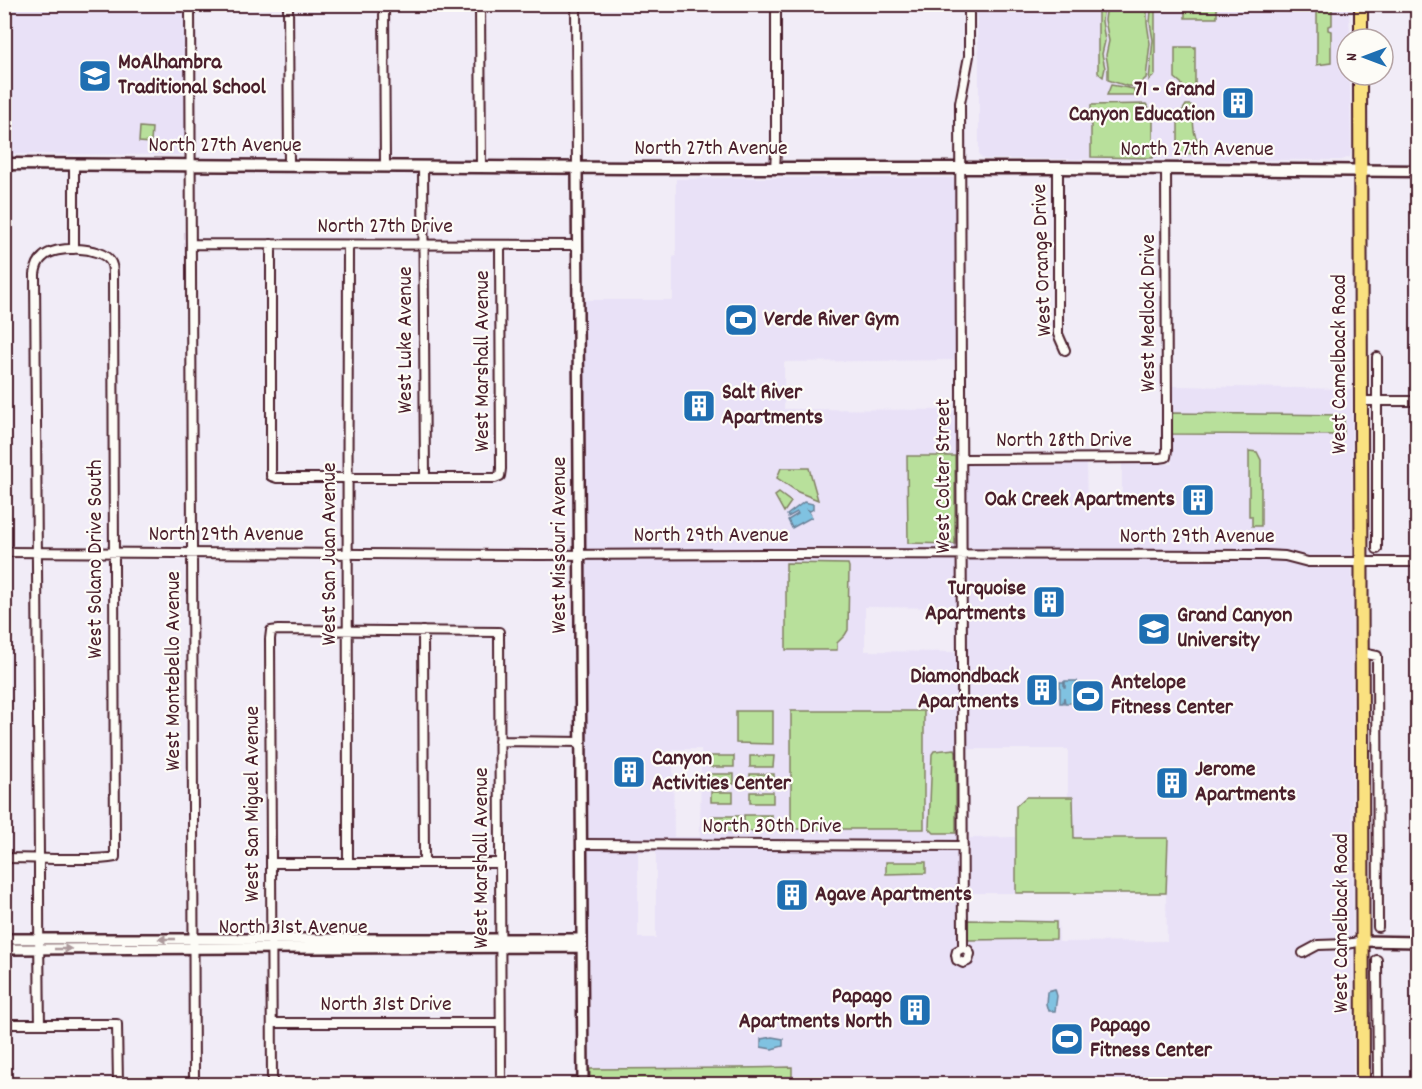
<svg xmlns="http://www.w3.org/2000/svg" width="1422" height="1089" font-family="Dekko,sans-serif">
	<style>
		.built { fill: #e9e1f7; fill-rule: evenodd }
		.green { fill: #b8e09b; stroke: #818063; stroke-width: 1.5 }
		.water { fill: #80c2e1; stroke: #6a8198; stroke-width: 1.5 }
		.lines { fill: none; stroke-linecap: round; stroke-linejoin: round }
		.minor-casing { stroke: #4a1f2b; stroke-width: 12 }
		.tertiary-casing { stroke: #4a1f2b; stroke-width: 14 }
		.secondary-casing { stroke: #4a1f2b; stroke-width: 15 }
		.primary-casing { stroke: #4a1f2b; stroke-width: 16 }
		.minor { stroke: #fdfcf7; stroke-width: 8 }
		.tertiary { stroke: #fdfcf7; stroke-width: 9 }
		.secondary { stroke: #fdfcf7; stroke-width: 10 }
		.primary { stroke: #fae180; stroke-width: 12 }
		.oneway { fill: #ac999b }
		.labels { text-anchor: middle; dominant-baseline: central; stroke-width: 4.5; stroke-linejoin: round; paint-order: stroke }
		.poi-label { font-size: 22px; font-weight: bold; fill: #4a1f2b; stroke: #fdfcf7; text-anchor: start }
		.street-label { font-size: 22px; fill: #4a1f2b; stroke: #fdfcf7 }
	</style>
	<rect width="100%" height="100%" fill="#f1ecf7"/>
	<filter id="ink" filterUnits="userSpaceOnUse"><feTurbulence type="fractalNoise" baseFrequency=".0167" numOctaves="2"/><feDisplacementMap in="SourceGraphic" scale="12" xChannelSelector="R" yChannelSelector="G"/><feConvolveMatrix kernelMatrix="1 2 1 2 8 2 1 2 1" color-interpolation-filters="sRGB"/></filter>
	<g filter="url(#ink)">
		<path class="built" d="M5 5H185L186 147 184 153 182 155 5 154Z
			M976 5H1349L1350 39H1347V75H1350L1351 153 1350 157 1342 160 983 159 979 155V60Z
			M723 178H953L956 182V360L784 362V409L957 410V464H1086L1087 506 1122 507V464H1172V386L1352 389 1353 1084H792V1067L738 1068 590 1069 589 936 584 856 583 566 584 300H673V257L676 256V179ZM865 607 955 608 956 652 865 651ZM673 749H701L700 837H674ZM968 749H1068V797H1026L1016 806V837L969 838ZM656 851V938H638V852ZM968 893H1166L1167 941 1059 942 1058 920H969Z"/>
		<path class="green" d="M1098 5H1104L1102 21 1105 41 1102 54 1105 68 1103 77 1098 73Z
			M1107 5H1124L1129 6 1145 5 1147 7V23L1150 43 1146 78 1139 84 1134 86H1127L1108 80V66L1106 55 1109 41 1105 20Z
			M1149 5H1155V75L1149 80 1153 40 1150 23 1151 10Z
			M1185 5H1217V18H1185Z
			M1317 5H1332V25L1328 26V30L1331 31V63L1317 65Z
			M1175 47H1195V87L1187 90 1184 89 1181 83 1175 78Z
			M1111 85 1134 89V95H1107Z
			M1146 104 1153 115V158L1091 157V105Z
			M1186 105H1190L1193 106C1194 123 1190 140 1207 148V153L1178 154V115L1181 113Z
			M140 127 152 128 151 143 139 142Z
			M1172 413 1344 415V435L1172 434Z
			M1249 451 1257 452 1261 460V526H1252V516H1249Z
			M907 456H955V544L908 543Z
			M781 468H809L818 500 798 492 777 478Z
			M779 493 791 502 784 512 775 496Z
			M786 563 848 564 849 567 848 630 845 635 837 643V650H786Z
			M736 711H773V744L736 743Z
			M791 711H924V829H791Z
			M955 749 956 752V833H934L929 828 932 754 934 751Z
			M710 756H734V767H710Z
			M750 756H774L773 767H750Z
			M710 774H734V784H710Z
			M750 774H774V785H750Z
			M711 792H733V802H711Z
			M750 792H773V803H750Z
			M1026 797H1073L1074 838H1168L1166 893H1016V806Z
			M744 815H772V831H744Z
			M712 816H740V831H712Z
			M886 862H926V873L886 874Z
			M968 920 1056 922V939L968 940Z
			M792 1067V1084H590V1069L738 1068Z"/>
		<path class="water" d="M804 502 813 504V509L810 511 808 510 812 517 792 528 788 520 798 514 797 512 788 517 787 515Z
			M1065 681H1077V703H1065L1064 697 1063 703H1060V682H1064V687H1065Z
			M1055 989 1057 996 1055 1011H1048L1046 1004 1047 991Z
			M772 1037 783 1039V1046L772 1049 761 1047V1039Z"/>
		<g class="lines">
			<g class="minor-casing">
				<path id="minor" d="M190 4 194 1084
					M288 4 289 165
					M384 4 385 166
					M480 4 481 167
					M576 4 577 168
					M423 166 425 478
					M775 168 776 152V4
					M1058 168V334L1065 350
					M191 244 578 245
					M271 244V476L277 478H495L500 476 501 469 500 245
					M348 245C347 451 348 657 348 863
					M74 249V164
					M1377 357V549
					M1360 401H1418
					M962 459 1159 458 1166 457 1167 450V409L1166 169
					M4 552 539 555 778 554 1265 555 1285 556 1308 562H1418
					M423 631 424 863
					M1362 653 1377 656 1378 927
					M499 741 581 742
					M582 844 963 846
					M4 858C25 858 46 859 67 859 83 859 100 860 115 857L113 274C113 270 113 265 110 261 100 246 56 245 43 257 38 261 36 267 35 274L39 858C39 914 39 969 40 1024
					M271 863H500
					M963 948 957 951 956 955 957 960 963 963 968 961 970 954 968 950 963 948 960 103 969 56V4
					M1303 953 1318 945 1347 944 1363 941
					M1377 960 1378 1084
					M272 1023H500
					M4 1024H117L118 1084
					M272 1084 270 639 271 631 278 630 499 632 501 1084"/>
			</g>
			<g class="tertiary-casing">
				<path id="tertiary" d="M577 168 583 1084
					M4 939H582
					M1363 941 1418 942
					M4 949 582 947"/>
			</g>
			<g class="secondary-casing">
				<path id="secondary" d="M4 164 637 168H1058L1418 171"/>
			</g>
			<g class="primary-casing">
				<path id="primary" d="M1361 39V4
					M1360 75 1363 1084"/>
			</g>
			<use href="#minor" class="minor"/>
			<use href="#tertiary" class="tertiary"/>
			<use href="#secondary" class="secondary"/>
			<use href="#primary" class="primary"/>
		</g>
		<defs><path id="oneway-solid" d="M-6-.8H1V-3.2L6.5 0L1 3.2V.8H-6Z" transform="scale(1.5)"/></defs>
		<g class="oneway">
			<use href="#oneway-solid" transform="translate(167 939) rotate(-180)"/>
			<use href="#oneway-solid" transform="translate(63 949)"/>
		</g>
	</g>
	<defs>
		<g id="school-square" transform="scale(1.725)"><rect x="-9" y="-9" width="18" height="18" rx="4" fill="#1f6fb2" stroke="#fdfcf7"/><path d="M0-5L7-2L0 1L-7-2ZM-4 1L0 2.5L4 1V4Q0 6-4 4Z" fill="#fff"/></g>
		<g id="building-square" transform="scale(1.725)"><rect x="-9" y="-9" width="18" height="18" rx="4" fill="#1f6fb2" stroke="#fdfcf7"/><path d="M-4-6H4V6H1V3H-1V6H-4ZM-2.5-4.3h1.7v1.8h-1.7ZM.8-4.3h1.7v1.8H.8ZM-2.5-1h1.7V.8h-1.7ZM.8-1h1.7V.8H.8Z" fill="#fff"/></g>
		<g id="stadium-square" transform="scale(1.725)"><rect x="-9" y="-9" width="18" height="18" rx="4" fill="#1f6fb2" stroke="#fdfcf7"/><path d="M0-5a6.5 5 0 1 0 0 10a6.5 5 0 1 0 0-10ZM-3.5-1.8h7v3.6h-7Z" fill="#fff"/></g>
		<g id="university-square" transform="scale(1.725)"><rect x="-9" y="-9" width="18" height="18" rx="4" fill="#1f6fb2" stroke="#fdfcf7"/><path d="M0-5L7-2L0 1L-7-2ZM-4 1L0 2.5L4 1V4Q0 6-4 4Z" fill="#fff"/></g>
	</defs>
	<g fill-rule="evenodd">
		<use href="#school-square" x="95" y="76"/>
		<use href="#building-square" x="1238" y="103"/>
		<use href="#stadium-square" x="741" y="320"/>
		<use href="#building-square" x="699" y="406"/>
		<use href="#building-square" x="1198" y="500"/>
		<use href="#building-square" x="1049" y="602"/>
		<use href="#university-square" x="1154" y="629"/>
		<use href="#building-square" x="1042" y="690"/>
		<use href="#stadium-square" x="1088" y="696"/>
		<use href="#building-square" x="629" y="772"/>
		<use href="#building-square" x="1172" y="783"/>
		<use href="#building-square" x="792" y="895"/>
		<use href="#building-square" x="915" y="1010"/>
		<use href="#stadium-square" x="1067" y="1039"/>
	</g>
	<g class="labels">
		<g class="poi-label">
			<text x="118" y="63">MoAlhambra<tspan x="118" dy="25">Traditional School</tspan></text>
			<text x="1215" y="90" text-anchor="end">71 - Grand<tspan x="1215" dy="25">Canyon Education</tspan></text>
			<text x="764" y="320">Verde River Gym</text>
			<text x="722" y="393">Salt River<tspan x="722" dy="25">Apartments</tspan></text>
			<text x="1175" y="500" text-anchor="end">Oak Creek Apartments</text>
			<text x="1026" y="589" text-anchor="end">Turquoise<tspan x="1026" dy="25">Apartments</tspan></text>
			<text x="1177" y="616">Grand Canyon<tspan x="1177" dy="25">University</tspan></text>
			<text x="1019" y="677" text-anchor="end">Diamondback<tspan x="1019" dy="25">Apartments</tspan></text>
			<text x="1111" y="683">Antelope<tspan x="1111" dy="25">Fitness Center</tspan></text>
			<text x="652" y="759">Canyon<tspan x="652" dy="25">Activities Center</tspan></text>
			<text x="1195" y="770">Jerome<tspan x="1195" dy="25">Apartments</tspan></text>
			<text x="815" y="895">Agave Apartments</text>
			<text x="892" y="997" text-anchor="end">Papago<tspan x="892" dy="25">Apartments North</tspan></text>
			<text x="1090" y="1026">Papago<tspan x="1090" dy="25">Fitness Center</tspan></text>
		</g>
		<g class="street-label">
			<text x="225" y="146">North 27th Avenue</text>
			<text x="711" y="149">North 27th Avenue</text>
			<text x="1197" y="150">North 27th Avenue</text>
			<text x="385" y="227">North 27th Drive</text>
			<text transform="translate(1043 260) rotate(-92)">West Orange Drive</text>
			<text transform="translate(1149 313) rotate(-90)">West Medlock Drive</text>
			<text transform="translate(406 340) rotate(-90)">West Luke Avenue</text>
			<text transform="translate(483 361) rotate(-90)">West Marshall Avenue</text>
			<text transform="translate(1340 364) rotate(-90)">West Camelback Road</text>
			<text x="1064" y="441">North 28th Drive</text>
			<text transform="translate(944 476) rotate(-90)">West Colter Street</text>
			<text x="226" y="535">North 29th Avenue</text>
			<text x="711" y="536">North 29th Avenue</text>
			<text x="1197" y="537">North 29th Avenue</text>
			<text transform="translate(560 545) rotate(-90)">West Missouri Avenue</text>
			<text transform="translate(330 554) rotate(-90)">West San Juan Avenue</text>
			<text transform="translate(96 559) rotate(-90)">West Solano Drive South</text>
			<text transform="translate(174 671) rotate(-90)">West Montebello Avenue</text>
			<text transform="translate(253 804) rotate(-90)">West San Miguel Avenue</text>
			<text x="772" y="827">North 30th Drive</text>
			<text transform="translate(482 858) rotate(-90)">West Marshall Avenue</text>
			<text transform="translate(1342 923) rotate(-90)">West Camelback Road</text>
			<text x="293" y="928">North 31st Avenue</text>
			<text x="386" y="1005">North 31st Drive</text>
		</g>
	</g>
	<rect width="1422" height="1089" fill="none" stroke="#fdfcf7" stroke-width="24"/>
	<rect x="12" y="12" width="1398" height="1065" fill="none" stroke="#4a1f2b" stroke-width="2" filter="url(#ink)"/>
	<g transform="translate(1365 57) rotate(270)"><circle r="28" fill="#fdfcf7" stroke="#b5a4a5" stroke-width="1.5"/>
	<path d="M0-4.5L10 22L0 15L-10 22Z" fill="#1f6fb2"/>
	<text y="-9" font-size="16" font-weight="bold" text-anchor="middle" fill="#4a1f2b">N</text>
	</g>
</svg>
